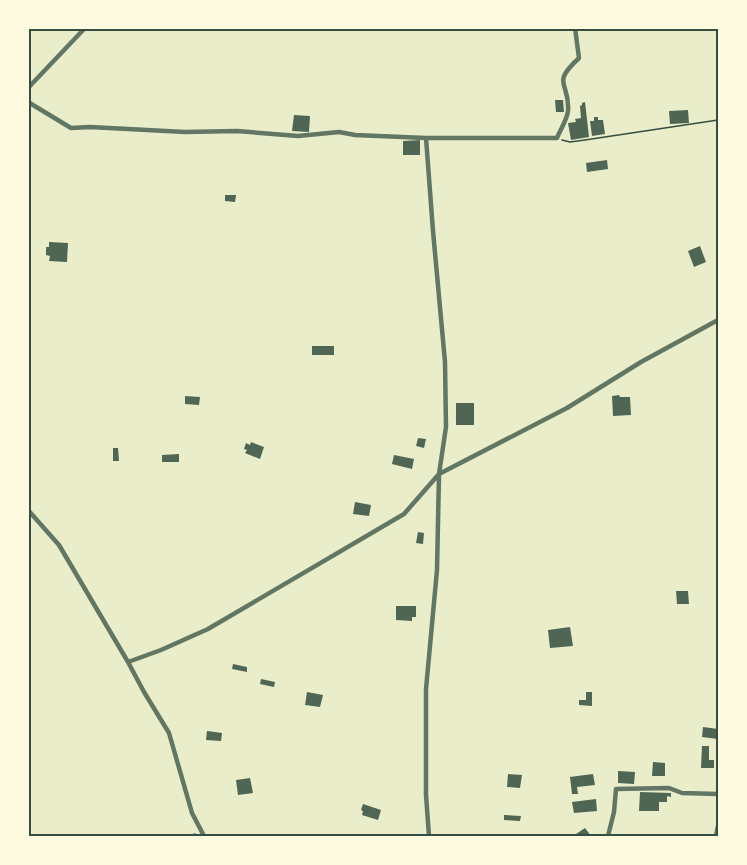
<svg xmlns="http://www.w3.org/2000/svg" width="747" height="865" font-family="'PT Serif',serif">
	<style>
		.building { fill: #4f6655 }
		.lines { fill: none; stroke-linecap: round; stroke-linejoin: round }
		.path { stroke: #344e41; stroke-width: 1.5 }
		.minor { stroke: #617663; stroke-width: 4.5 }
		.neatline { fill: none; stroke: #344e41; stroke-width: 2 }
	</style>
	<rect width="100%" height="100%" fill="#e9edc9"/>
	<path class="building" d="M555 100H563L564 112H556Z
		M585 102 589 137 571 140 568 123 576 122 575 119 581 118 580 106 582 105V103Z
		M688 110 689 123 670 124 669 111Z
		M294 115 310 116 309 132 292 131Z
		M594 117H598V120H603L605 134 592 136 590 121H594Z
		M420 140V155H403V141Z
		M607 160 608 169 587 172 586 163Z
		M225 195H236L235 202 225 201Z
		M49 242 68 243 67 262 49 261 50 256 46 255V247H49Z
		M700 246 706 262 694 267 688 251Z
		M312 346H334V355H312Z
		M619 395 620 397H630L631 415 613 416 612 396Z
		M185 396 200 397 199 405 185 404Z
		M456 403H474V425H456Z
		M418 438 426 439 424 448 416 446Z
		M251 442 264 447 260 459 245 453 247 450 244 449 246 443 250 445Z
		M113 448H118L119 461H113Z
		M179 454V462H162V455Z
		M394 455 414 459 412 469 392 464Z
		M355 502 371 505 369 516 353 514Z
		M418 532 424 533 423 544 416 543Z
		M676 591H688L689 604H677Z
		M396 606H416V617H412V621L396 620Z
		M570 627 573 646 550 648 548 630Z
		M233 664 247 667V672L232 669Z
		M261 679 275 682 274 687 260 684Z
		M307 692 323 695 320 707 305 705Z
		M586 692H592V706L579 705V700H586Z
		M703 727 718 729V739L702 737Z
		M207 731 222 733 221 741 206 740Z
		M702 746H709V760H714V768H701Z
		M653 762 665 763V776H652Z
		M618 771 635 772 634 784 618 783Z
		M508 774 522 775 520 788 507 787Z
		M593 774 595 785 577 787 578 794H572L570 777Z
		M250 778 253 793 238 795 236 780Z
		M640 792 671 793V797L667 796V802H659V811H639Z
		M596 799 597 811 574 813 572 802Z
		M363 804 381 810 378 820 362 815 363 811 361 810Z
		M504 815 521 816 520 821 504 820Z
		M585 828 591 836H573Z"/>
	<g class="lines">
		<path class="path" d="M562 140 570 142 585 140 718 120
			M189 836 195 834"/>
		<path class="minor" d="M28 88 85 28
			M28 102 71 128 90 127 185 132 237 131 298 136 339 132 355 135 426 138H557C560 130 567 120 568 111 570 81 550 85 579 58L575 28
			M426 138 433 231 445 362 446 427 439 474 437 570 426 689V795L429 836
			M28 510 59 545 128 662
			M204 836 192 813 169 733 144 692 128 662 161 650 208 629 404 514 439 474 567 408 641 362 718 320
			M608 836 614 812 616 789 669 788 682 793 718 794
			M716 836 718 826"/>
	</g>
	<rect width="747" height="865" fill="none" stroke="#fefae0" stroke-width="60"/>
	<rect x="30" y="30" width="687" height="805" class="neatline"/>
</svg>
